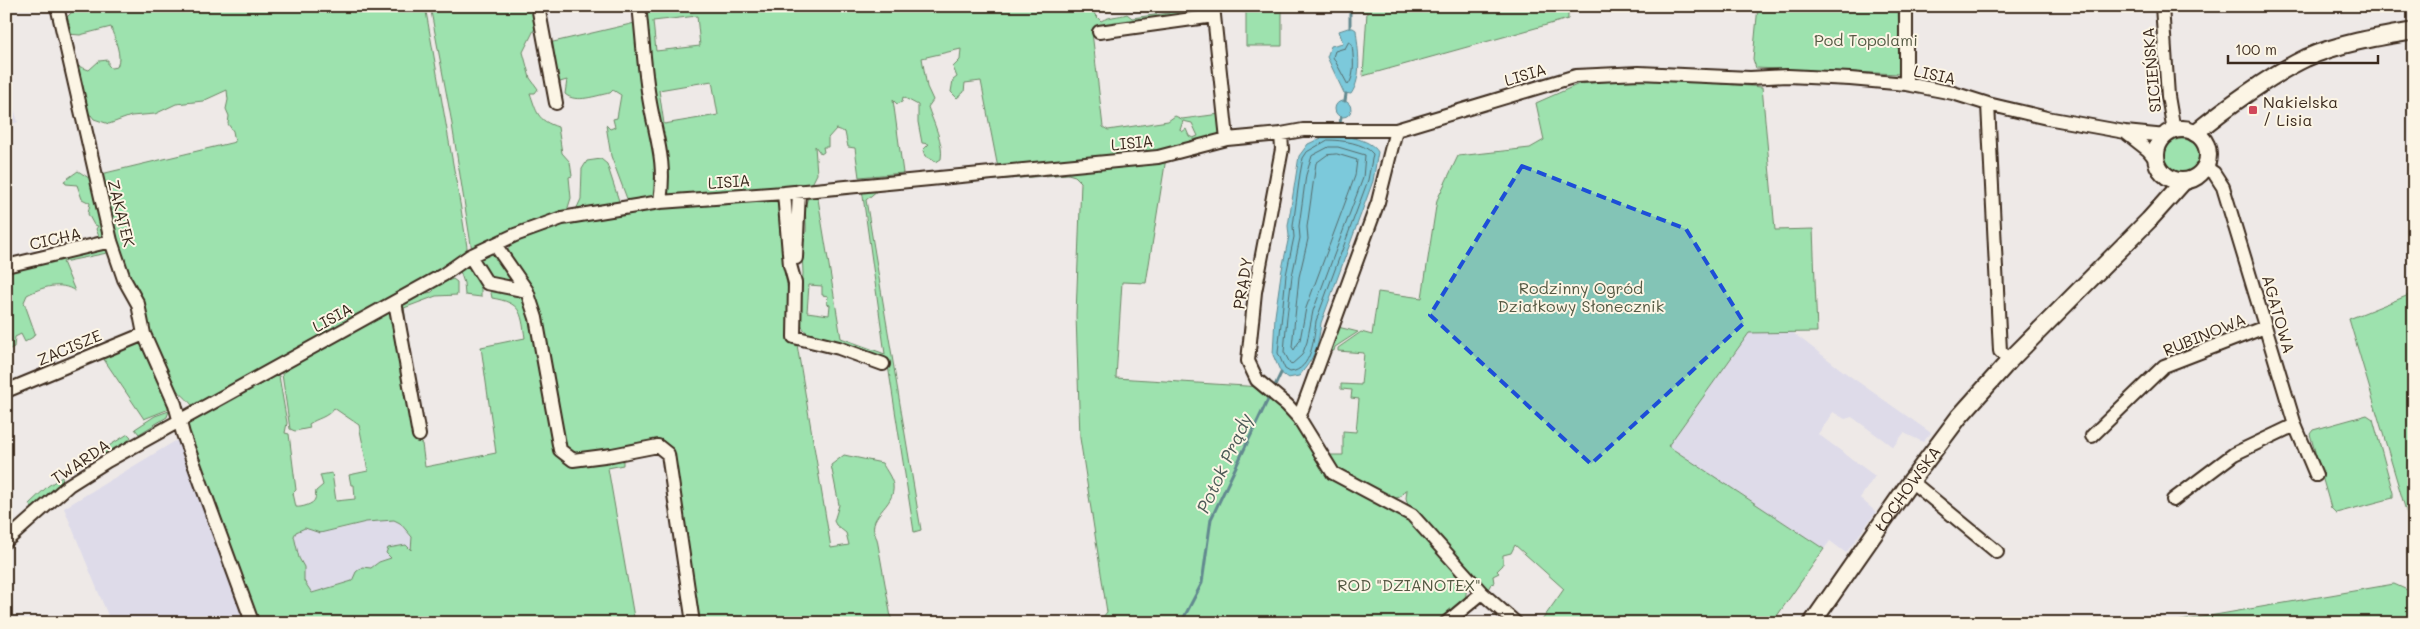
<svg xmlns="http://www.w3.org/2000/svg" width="2420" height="629" font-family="Mali,sans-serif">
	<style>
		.built { fill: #dedbe9 }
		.green { fill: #9de2ae; stroke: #6c8666; fill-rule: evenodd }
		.water { fill: #7cc9db; stroke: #62898f }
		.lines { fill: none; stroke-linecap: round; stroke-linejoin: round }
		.shore { stroke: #556a6a; stroke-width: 1 }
		.stream { stroke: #62898f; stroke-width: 3 }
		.minor-casing { stroke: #3b2a1e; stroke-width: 16 }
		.major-casing { stroke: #3b2a1e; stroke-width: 20 }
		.minor { stroke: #fcf5e5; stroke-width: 12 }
		.major { stroke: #fcf5e5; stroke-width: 16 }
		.marked { fill: #1d4ed8; fill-opacity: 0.2; stroke: #1d4ed8; stroke-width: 4; stroke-dasharray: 10 6; stroke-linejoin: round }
		.poi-dot { fill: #d1495b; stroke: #fcf5e5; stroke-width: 2 }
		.labels { text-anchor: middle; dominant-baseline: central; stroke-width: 4; stroke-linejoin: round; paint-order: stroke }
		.park-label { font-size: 16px; fill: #545842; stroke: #fcf5e5 }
		.street-label { font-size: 16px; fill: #3b2a1e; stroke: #fcf5e5 }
		.poi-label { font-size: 16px; fill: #3b2a1e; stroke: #fcf5e5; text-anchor: start }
		.water-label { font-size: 18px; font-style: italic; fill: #4e5a57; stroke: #fcf5e5 }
	</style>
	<rect width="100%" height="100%" fill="#eee9e7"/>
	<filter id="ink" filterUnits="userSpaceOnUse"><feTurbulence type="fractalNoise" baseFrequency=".02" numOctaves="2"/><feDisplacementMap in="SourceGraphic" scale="10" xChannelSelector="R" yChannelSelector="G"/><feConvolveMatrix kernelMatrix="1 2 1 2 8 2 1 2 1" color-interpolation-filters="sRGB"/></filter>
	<g filter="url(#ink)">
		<path class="built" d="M6 83 18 122 6 125Z
			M1792 332 1847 374 1931 433 1923 442 1904 433 1893 447 1852 417 1845 419 1833 412 1818 434 1875 476 1860 498 1876 512 1846 553 1830 541 1824 549 1668 446 1749 333Z
			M177 440 243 615 242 623H111L64 508Z
			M394 520 400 523 412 537 411 552 406 545 388 549 386 552 391 558 379 562 371 568H367L352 581 312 593 304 581 302 562 299 558 294 536 296 531 305 528 315 532 341 529 366 522Z"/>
		<path class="green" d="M63 6H425L461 209 467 247 466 255 203 404 192 405C185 396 176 390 168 381H160V386L169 409 144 419 101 355 140 340 155 354 106 241 100 239 96 229 98 226 94 225 88 214 90 203 82 199 77 185 66 184 64 181 78 171 92 180 97 175 235 142 233 131 228 124 229 116 226 109 228 100 227 90 203 101 176 104 155 114 131 116 109 124 94 119 91 115 87 116 75 70 78 66 89 70 99 61 108 60V65L111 68 117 67C123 55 114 39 111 27L80 35 68 34 64 20 73 11H66Z
			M430 6H535L536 26 523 52 530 78 538 89 535 93H530C537 113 537 120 558 127L562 153 570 162 572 176 569 177 571 198 566 214 472 251 451 118Z
			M643 6H1093L1095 15 1101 21C1110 16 1118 17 1127 14L1132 18 1169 13V6H1206L1193 8 1195 12 1092 32 1103 127 1108 130 1168 121 1175 116 1182 119 1220 114 1221 130 1218 137C1204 141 1152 159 1143 148L1128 156 998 168 981 81 965 83 964 92 957 98 951 92 953 80 957 77 953 67 960 60 961 49 922 58 927 87 933 100 928 107C933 122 944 143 941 159L936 162 925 156 923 150 929 144 922 143 918 122V105L903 97 902 102 897 104 893 100 903 173 859 177 855 148 848 147 845 132 836 129 828 138V147H823L824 152 821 154 815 146 817 174 812 184 664 199ZM697 16 700 46 656 51 653 21ZM712 81 718 115 664 124 659 90ZM1183 121 1192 123 1198 136 1193 138 1189 136 1186 129 1182 132 1180 130Z
			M1219 6H1568V19L1363 76 1367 12 1282 7V46H1246V12L1219 9Z
			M1758 6H1898L1900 74 1756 68 1753 59Z
			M635 23 653 131 658 197 629 204 611 156 606 125 610 129 615 127 613 119 617 118 621 95 613 90 610 93C597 95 576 104 565 94L567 80 560 82 558 90 549 43Z
			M1647 78 1762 87 1775 230 1813 229 1817 332 1749 333 1668 446 1824 549 1772 623H1540L1564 589 1515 545 1511 553 1503 555V565L1497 571 1499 573 1493 576 1494 583 1491 584 1487 591 1460 571C1475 602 1461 603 1438 623H1098L1107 612 1080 438 1076 315 1081 182 1075 176 1068 174 878 190 866 200 921 530 914 532 887 359 810 335C804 331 801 326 800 319 797 304 803 287 803 273 803 265 802 258 802 250 802 244 806 238 806 232 807 218 802 207 810 194H814L818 199 841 338 885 354 862 189 1155 161 1159 163 1166 158 1146 283 1122 282 1116 378 1262 387 1329 455H1343V431L1356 432 1359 399 1351 398 1352 390 1341 389V384L1361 385 1364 353 1338 351V348L1361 332 1372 335 1378 292 1422 298 1437 200 1458 156 1530 148 1544 140 1536 103 1579 84ZM809 285 822 286V295L828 296 827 304 830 305 829 315 807 312ZM1330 472 1391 499 1400 497 1405 490H1407L1406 498 1409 509Z
			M2165 156a17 17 0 1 1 34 0a17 17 0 1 1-34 0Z
			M601 159 607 164 620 204 575 212 581 199 582 169 587 161Z
			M779 198 785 273 831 548 849 545 846 533 836 525 834 521 839 505 831 465 844 455 882 463C886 470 892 478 893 485 896 508 863 515 877 539L892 623H696L663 444 572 455 563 448 541 325 507 252 511 243 558 224 573 223 676 204Z
			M103 245 112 252 63 262 75 291C61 281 42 287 27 295L24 302 35 333 33 337 25 342 21 334 15 337 14 347 6 351V269Z
			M490 252H495L517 286 492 280 478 262 480 256Z
			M470 262 481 282V297L465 295 464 283 460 271 464 264Z
			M453 279 457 282V295L436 296 404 308 410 354 401 306 403 300 424 289 427 293 432 292 434 290 433 286Z
			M490 288 523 294 530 310 558 453 620 459 623 461V465L608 468 635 623H257L185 424 274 374 279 376 287 423 285 433 289 434 296 490 293 493 296 507C301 508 314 504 315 499 316 497 315 494 316 491L323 485 320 475 332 473 336 501 355 499 354 485H351L349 475 368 471 359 425 334 408C327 418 317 418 309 424L310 428 295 431 290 429 281 367 387 309 393 311 416 440 422 444 425 467 496 453 481 347 525 338C521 311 521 303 492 298ZM394 520 400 523 412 537 411 550 406 545 388 548 386 553 391 558 379 562 371 568 362 567 356 572 352 581 312 593 304 581V567L299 558 294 536 296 532 305 528 320 533 366 522Z
			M2414 293V538L2349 319Z
			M1338 327 1358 332 1335 347 1334 351 1330 350Z
			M169 411 167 417 139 434 135 429 155 416Z
			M2367 415 2373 419 2393 493V498L2336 513 2331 508 2310 434 2313 430Z
			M128 434 131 437 129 440 105 457 99 452Z
			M62 477 64 484 36 508H32L29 504 48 486Z
			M2394 584 2414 593V623H2169Z"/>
		<path class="water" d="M1348 28H1353L1356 30C1358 49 1363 77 1351 94L1344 93 1327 57 1331 46 1343 43 1339 31Z
			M1335 109a8 8 0 1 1 16 0a8 8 0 1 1-16 0Z
			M1328 135C1342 135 1370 138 1378 152L1373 181 1321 323C1318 348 1315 357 1299 376L1288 378 1281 373 1273 355 1275 316 1281 274 1289 236 1288 226 1299 156 1308 144Z"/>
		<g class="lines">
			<path class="shore" d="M1349 42 1352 44C1353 55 1356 76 1348 85L1333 57 1335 51 1345 48Z
				M1328 140C1341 140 1365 143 1373 154L1368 180 1316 321C1314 338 1312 370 1290 372L1285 369 1278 353 1286 275 1294 237 1293 226 1300 174 1303 158 1307 152Z
				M1329 147H1338L1365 155 1363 178 1313 311 1307 342 1302 355 1291 365 1284 352 1287 317 1292 276 1300 238 1299 226 1306 175 1312 156Z
				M1337 154 1357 160 1355 176 1306 308 1300 340 1294 350 1292 347 1299 277 1308 239 1307 227 1316 163 1327 155Z"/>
			<path class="stream" d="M1350 6V27
				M1345 101 1346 94
				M1340 123 1341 118
				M1273 390 1281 373
				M1181 623 1202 583 1211 519 1270 395"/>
			<g class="minor-casing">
				<path id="minor" d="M57 6 111 241 124 279 138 304 144 334 175 404 183 434 251 619
					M538 6 556 103
					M639 6C643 38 644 71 650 103 657 142 666 161 660 202
					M1213 6 1227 139
					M2162 6 2168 96 2174 131
					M1099 32 1214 16
					M1906 84V6
					M1988 104 2000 351 2010 360
					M1396 130 1378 202 1299 418 1333 473 1412 515 1482 593 1516 623
					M2125 132 2148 150 2157 161
					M1281 134 1282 149 1255 292 1248 361 1257 380 1287 405 1299 418
					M2205 167 2214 173 2223 187 2295 425 2316 475
					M784 193 790 265 795 283 794 337 839 348 883 364
					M496 246 527 291 536 318 560 450 573 460 612 455 658 446 668 454 693 623
					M470 256 487 283 527 291
					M796 258 799 191
					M6 266 111 241
					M395 302 419 435
					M6 391 144 334
					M2092 436 2164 366 2265 327
					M1911 481 1997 552
					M2173 500 2234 454 2295 425
					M6 541 69 485 107 461 443 275 470 256 515 235 562 218 660 202 784 193 1158 157 1227 139 1281 134 1303 130H1396L1576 76 1639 73 1750 78 1788 76 1850 79 1906 84 1953 93 1988 104 2047 118 2125 132 2166 136
					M1446 623 1482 593"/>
			</g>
			<g class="major-casing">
				<g id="major">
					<circle cx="2182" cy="155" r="26"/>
					<path d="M2195 133C2224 109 2272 74 2306 58 2340 43 2378 37 2414 31"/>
					<path id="s1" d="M1812 623 1911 481 1959 417 2010 360 2149 220 2184 181"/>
				</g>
			</g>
			<use href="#minor" class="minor"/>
			<use href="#major" class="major"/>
		</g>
	</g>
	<path class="marked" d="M1522 166 1686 229 1744 323 1591 464 1430 315Z"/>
	<rect class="poi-dot" x="2248" y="105" width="10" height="10" rx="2.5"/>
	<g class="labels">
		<g class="park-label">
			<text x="1866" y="39">Pod Topolami</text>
			<text x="1581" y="287">Rodzinny Ogród<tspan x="1581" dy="18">Działkowy Słonecznik</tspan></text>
			<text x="1409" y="584">ROD "DZIANOTEX"</text>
		</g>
		<g class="street-label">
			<text transform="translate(2151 70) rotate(-95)">SICIEŃSKA</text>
			<text transform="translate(1525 74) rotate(-17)">LISIA</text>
			<text transform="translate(1935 74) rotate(12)">LISIA</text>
			<text transform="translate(1132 142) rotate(-6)">LISIA</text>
			<text transform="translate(729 181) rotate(-4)">LISIA</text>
			<text transform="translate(122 213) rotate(76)">ZAKĄTEK</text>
			<text transform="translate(55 238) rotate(-13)">CICHA</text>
			<text transform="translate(1242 283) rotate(-81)">PRĄDY</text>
			<text transform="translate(2279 314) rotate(74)">AGATOWA</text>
			<text transform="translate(332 317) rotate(-29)">LISIA</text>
			<text transform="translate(2204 334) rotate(-22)">RUBINOWA</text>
			<text transform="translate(69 347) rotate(-23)">ZACISZE</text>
			<text transform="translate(80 461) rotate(-34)">TWARDA</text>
			<text stroke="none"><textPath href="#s1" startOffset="165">ŁOCHOWSKA</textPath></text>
		</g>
		<g class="poi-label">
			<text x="2263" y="101">Nakielska<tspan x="2263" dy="18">/ Lisia</tspan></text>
		</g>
		<g class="water-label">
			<text transform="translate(1224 463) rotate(-65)">Potok Prądy</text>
		</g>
	</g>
	<rect width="2420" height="629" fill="none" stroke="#fcf5e5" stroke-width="25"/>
	<rect x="12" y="12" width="2395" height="604" fill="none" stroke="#3b2a1e" stroke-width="2" filter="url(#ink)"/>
	<path d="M2228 55v8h150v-8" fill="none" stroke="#3b2a1e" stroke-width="2.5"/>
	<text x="2235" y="55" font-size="15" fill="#3b2a1e" stroke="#fcf5e5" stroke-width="4" paint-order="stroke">100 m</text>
</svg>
